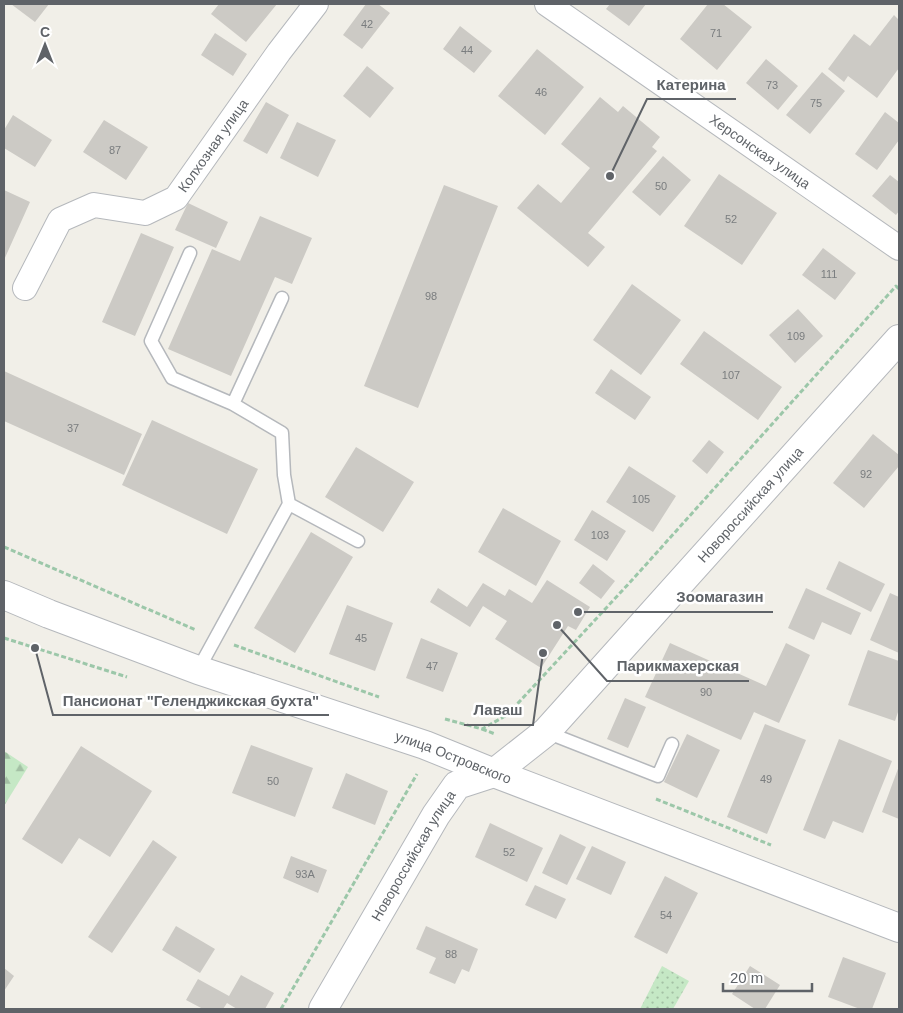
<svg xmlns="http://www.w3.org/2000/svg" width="903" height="1013" font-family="Helvetica,sans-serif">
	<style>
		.grass { fill: url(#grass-dots) }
		.forest { fill: url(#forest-firs) }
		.building { fill: #cccac5 }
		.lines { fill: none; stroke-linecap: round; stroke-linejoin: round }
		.service-casing { stroke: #b5b8bc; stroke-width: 15 }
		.minor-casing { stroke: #b5b8bc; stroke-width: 26 }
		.tertiary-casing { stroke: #b5b8bc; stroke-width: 30 }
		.path { stroke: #9cc7a9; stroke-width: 3; stroke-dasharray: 5 2.5; stroke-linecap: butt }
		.service { stroke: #fff; stroke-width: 12 }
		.minor { stroke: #fff; stroke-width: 24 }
		.tertiary { stroke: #fff; stroke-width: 28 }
		.labels { text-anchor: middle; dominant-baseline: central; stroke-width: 5; stroke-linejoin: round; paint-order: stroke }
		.number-label { font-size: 11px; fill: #7a7d7f }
		.street-label { font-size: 14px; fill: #5f6368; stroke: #fff }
		.leader { fill: none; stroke: #5f6368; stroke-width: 2 }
		.callout-dot { fill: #5f6368; stroke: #fff; stroke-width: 2 }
		.callout-label { font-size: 15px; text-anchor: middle; font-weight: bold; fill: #5f6368; stroke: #fff; stroke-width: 5; stroke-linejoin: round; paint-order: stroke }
	</style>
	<defs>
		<pattern id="grass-dots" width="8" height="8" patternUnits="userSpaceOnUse" patternTransform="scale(1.25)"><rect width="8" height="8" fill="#c5e8c5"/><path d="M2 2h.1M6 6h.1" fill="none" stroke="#a3c0a4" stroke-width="1.8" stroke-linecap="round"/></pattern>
		<pattern id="forest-firs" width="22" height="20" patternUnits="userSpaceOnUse" patternTransform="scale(1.25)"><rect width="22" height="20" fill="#c5e8c5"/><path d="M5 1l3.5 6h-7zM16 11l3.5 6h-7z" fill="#a3c0a4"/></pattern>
	</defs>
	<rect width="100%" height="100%" fill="#f1efe8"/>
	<path class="grass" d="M662 966 689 981 673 1009H640Z"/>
	<path class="forest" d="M4 751 28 767 4 806Z"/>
	<path class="building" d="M11 4H49L35 22Z
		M219 4H277L246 42 211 14Z
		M366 4H378L390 13 362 49 343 35Z
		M610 4H646L629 26 606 9Z
		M708 4H723L752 27 717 70 680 39Z
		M894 15 899 20V68L877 98 848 76 844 82 828 69 854 34 870 46Z
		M460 26 492 51 474 73 443 49Z
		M215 33 247 54 233 76 201 55Z
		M537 49 584 87 545 135 498 96Z
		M766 59 798 86 778 110 746 83Z
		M367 66 394 88 370 118 343 96Z
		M822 72 845 91 810 134 786 115Z
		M600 97 618 112 623 106 660 137 652 147 657 151 588 233 605 247 588 267 517 208 538 184 561 203 590 168 561 144Z
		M266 102 289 115 267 154 243 141Z
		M885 112 899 123V140L877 170 855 154Z
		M13 115 52 140 35 167 4 148V130Z
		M104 120 148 147 126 180 83 152Z
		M297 122 336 140 318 177 280 158Z
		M663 156 691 180 660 216 632 192Z
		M719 174 777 213 742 265 684 226Z
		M890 175 899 182V211L896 215 872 196Z
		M444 185 498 206 418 408 364 386Z
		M4 190 30 202 4 260Z
		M188 203 228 222 216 248 175 230Z
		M260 216 312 238 292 284 275 277 231 376 168 349 212 249 240 261Z
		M141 233 174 247 135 336 102 322Z
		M823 248 856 273 835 300 802 275Z
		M632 284 681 320 641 375 593 340Z
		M798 309 823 336 795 363 769 335Z
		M704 331 782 387 758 420 680 364Z
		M611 369 651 397 635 420 595 393Z
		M4 371 142 434 124 475 4 421Z
		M152 420 258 469 227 534 122 485Z
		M873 434 899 455V466L864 508 833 483Z
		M709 440 724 452 707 474 692 461Z
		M356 447 414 482 383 532 325 497Z
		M629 466 676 496 653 532 606 502Z
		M503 508 561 541 536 586 478 552Z
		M592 510 626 531 607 561 574 540Z
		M311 532 353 557 295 653 254 628Z
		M839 561 885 584 871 612 826 589Z
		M593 564 615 581 601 599 579 583Z
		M547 580 590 607 576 630 568 626 541 668 495 639 507 621 494 613 483 606 470 627 430 602 438 588 467 607 483 583 505 596 509 589 532 603Z
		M806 588 861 613 851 635 822 622 814 640 788 628Z
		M890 593 899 597V653L870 640Z
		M347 605 393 623 375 671 329 654Z
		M421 638 458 653 443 692 406 678Z
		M670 643 766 686 786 643 810 655 779 723 754 712 741 740 645 697Z
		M868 650 899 661V709L895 721 848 705Z
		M625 698 646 707 628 748 607 739Z
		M765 724 806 740 767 834 727 817Z
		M687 734 720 750 697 798 664 782Z
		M839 739 892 761 863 833 833 821 825 839 803 830Z
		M251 745 313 768 295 817 232 793Z
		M81 746 152 791 110 857 79 838 62 864 22 839Z
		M899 766V819L882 812Z
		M346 773 388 791 375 825 332 808Z
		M490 823 543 848 527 882 475 857Z
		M560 834 586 847 567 885 542 873Z
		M153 840 177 857 112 953 88 937Z
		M592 846 626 862 611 895 576 879Z
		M291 856 327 870 318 893 283 878Z
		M665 876 698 893 667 954 634 937Z
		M535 885 566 899 556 919 525 905Z
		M176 926 215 949 200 973 162 950Z
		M426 926 478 949 469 972 462 969 455 984 429 973 436 958 416 949Z
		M843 957 886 973 872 1009H860L828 997Z
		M750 966 780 985 765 1009H755L732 994Z
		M4 968 14 976 4 991Z
		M241 975 274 993 265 1009H237L227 1003 223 1009H203L186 1000 198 979 229 996Z"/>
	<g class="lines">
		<g class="service-casing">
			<path id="service" d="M190 253 151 341 172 378 233 404 282 433 284 475 289 504 198 670
				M233 404 282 298
				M289 504 358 541
				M546 732 658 776 672 744"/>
		</g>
		<g class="minor-casing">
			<g id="minor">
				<path id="s1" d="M547 4 899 248"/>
				<path id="s2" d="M25 288 60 220 94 205 145 213 176 198 279 52 316 4"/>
			</g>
		</g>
		<g class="tertiary-casing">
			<g id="tertiary">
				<path id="s3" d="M4 595 49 614 198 670 425 745 494 773 899 928"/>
				<path id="s4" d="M323 1009 436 815 457 785 494 773 546 732 899 339"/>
			</g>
		</g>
		<path class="path" d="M4 547 196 630
			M4 638 127 677
			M234 645 379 697
			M445 719 482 729 507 715 633 579 896 286 899 289
			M482 729 495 734
			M656 799 771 845
			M281 1009 417 774"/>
		<use href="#service" class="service"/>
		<use href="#minor" class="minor"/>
		<use href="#tertiary" class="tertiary"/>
	</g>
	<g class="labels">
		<g class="number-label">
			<text x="367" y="24">42</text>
			<text x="716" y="33">71</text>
			<text x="467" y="50">44</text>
			<text x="772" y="85">73</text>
			<text x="541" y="92">46</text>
			<text x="816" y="103">75</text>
			<text x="115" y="150">87</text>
			<text x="661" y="186">50</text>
			<text x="731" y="219">52</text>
			<text x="829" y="274">111</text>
			<text x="431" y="296">98</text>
			<text x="796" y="336">109</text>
			<text x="731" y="375">107</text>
			<text x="73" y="428">37</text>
			<text x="866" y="474">92</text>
			<text x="641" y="499">105</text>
			<text x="600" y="535">103</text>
			<text x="361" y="638">45</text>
			<text x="432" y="666">47</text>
			<text x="706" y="692">90</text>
			<text x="766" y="779">49</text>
			<text x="273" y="781">50</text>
			<text x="509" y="852">52</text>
			<text x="305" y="874">93А</text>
			<text x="666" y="915">54</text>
			<text x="451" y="954">88</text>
		</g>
		<g class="street-label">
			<text stroke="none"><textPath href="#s2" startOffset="264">Колхозная улица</textPath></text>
			<text stroke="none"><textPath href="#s1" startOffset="259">Херсонская улица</textPath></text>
			<text stroke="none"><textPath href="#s4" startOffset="672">Новороссийская улица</textPath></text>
			<text stroke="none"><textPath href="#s3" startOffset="478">улица Островского</textPath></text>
			<text stroke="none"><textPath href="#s4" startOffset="178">Новороссийская улица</textPath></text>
		</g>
	</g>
	<path class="leader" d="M610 176L647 99H736M578 612L666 612H773M557 625L607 681H749M35 648L53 715H329M543 653L533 725H464"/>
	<g class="callout-dot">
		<circle cx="610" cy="176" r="5"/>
		<circle cx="578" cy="612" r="5"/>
		<circle cx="557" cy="625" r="5"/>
		<circle cx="35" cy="648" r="5"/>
		<circle cx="543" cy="653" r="5"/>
	</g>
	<g class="callout-label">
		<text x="691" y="90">Катерина</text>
		<text x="720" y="602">Зоомагазин</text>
		<text x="678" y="671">Парикмахерская</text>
		<text x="191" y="706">Пансионат "Геленджикская бухта"</text>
		<text x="498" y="715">Лаваш</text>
	</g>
	<rect width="903" height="1013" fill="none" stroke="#5f6368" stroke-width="10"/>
	<g transform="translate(45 45)" stroke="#ffffff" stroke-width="4" paint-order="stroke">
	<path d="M0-4L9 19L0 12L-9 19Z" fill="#5f6368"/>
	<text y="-8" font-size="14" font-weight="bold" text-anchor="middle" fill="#5f6368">С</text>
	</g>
	<path d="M723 983v8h89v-8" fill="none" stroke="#5f6368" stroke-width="2.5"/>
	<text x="730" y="983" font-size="15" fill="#5f6368" stroke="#ffffff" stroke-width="4" paint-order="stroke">20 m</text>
</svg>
